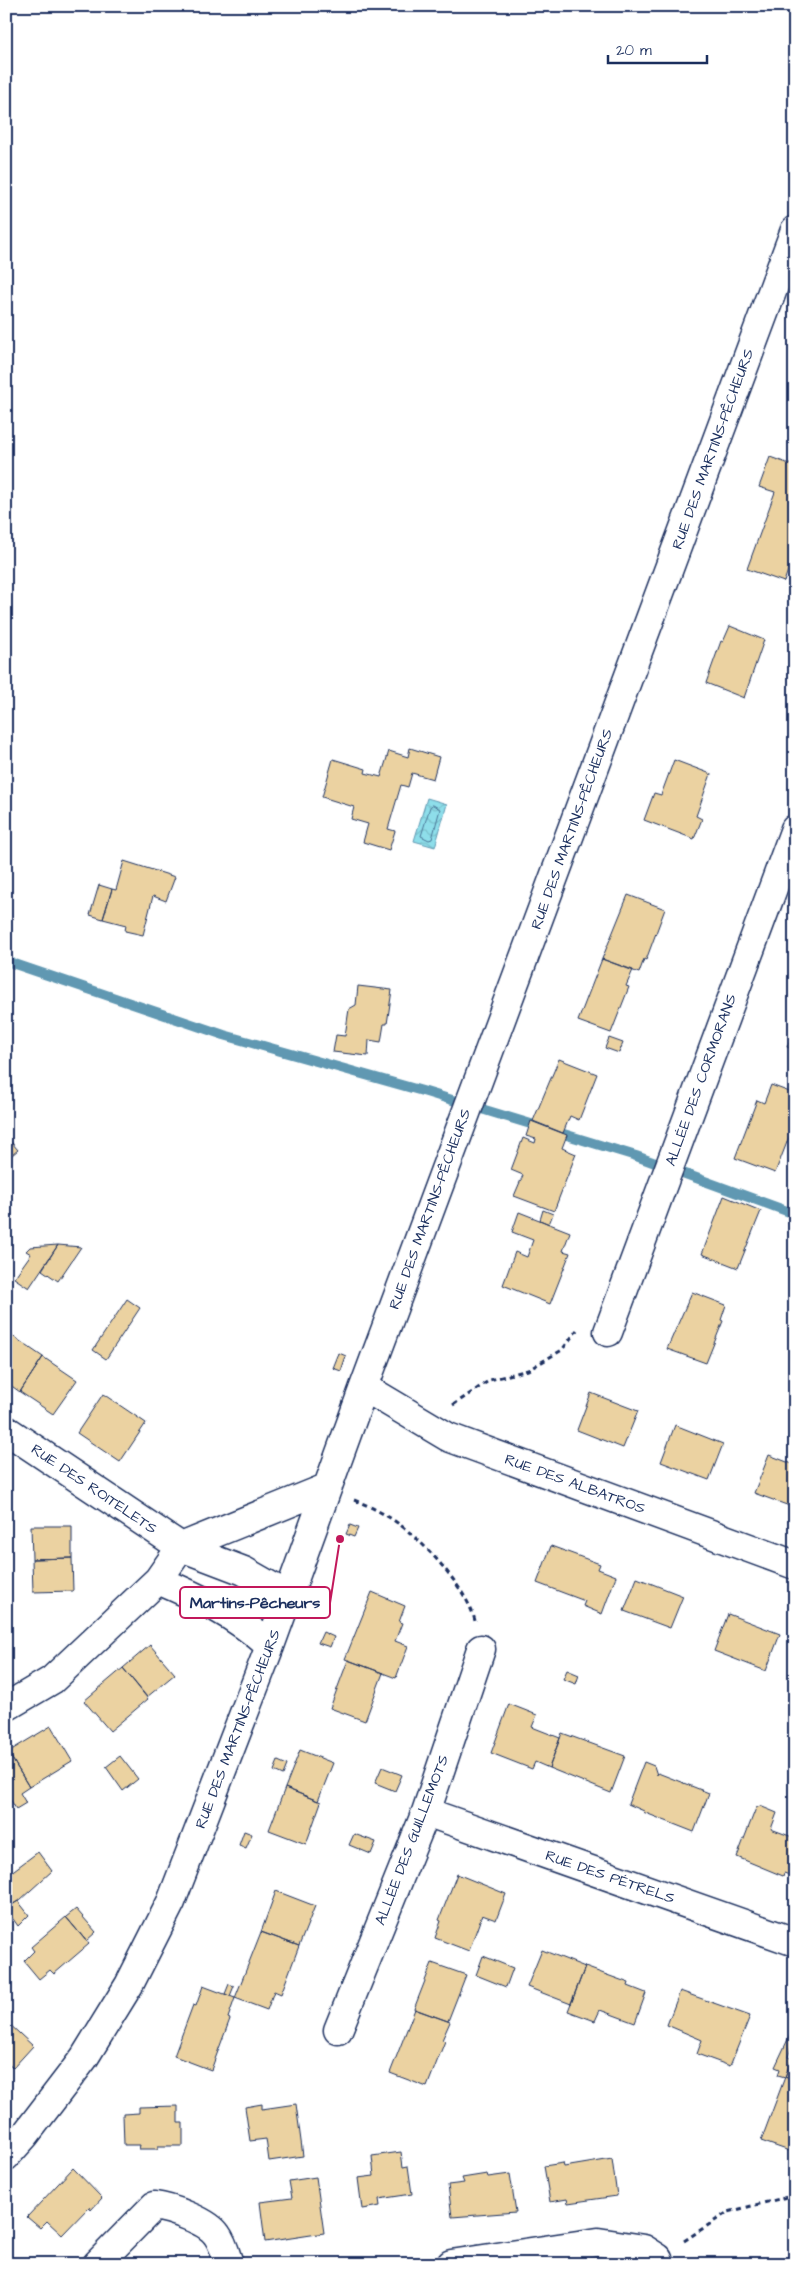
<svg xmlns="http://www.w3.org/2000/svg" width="801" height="2270" font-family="'Architects Daughter',sans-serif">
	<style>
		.water { fill: url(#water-waves); stroke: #6098b2 }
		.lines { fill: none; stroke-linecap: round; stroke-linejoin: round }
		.shore { stroke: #497596; stroke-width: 1 }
		.stream { stroke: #6098b2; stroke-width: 10 }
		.building { fill: #ebd2a1; stroke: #1b2f5e }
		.minor-casing { stroke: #1b2f5e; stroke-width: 31 }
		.path { stroke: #1b2f5e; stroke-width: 3; stroke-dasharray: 5 4; stroke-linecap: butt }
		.minor { stroke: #fff; stroke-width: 28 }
		.labels { text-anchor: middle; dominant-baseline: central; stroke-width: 4; stroke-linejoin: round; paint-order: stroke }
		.street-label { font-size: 15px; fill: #1b2f5e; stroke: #fff }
		.leader { fill: none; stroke: #c2185b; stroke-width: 2 }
		.callout-dot { fill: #c2185b; stroke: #fff; stroke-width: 2 }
		.callout { fill: #fff; stroke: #c2185b; stroke-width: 2 }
		.callout-label { font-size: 16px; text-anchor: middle; font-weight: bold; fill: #1b2f5e }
	</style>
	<defs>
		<pattern id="water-waves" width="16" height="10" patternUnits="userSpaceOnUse" patternTransform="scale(1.25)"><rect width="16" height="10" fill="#8edeea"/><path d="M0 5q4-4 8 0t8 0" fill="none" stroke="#7abfcb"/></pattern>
	</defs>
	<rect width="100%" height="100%" fill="#fff"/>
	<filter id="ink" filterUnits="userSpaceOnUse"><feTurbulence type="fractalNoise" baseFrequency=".02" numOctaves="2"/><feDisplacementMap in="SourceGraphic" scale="10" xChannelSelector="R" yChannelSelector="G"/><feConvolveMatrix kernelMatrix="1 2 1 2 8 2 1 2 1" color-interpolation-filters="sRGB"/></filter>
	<g filter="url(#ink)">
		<path class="water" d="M427 798 447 804 435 847 414 841Z"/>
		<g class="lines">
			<path class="shore" d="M433 805 440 809 432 839 429 840 421 836 430 807Z"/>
			<path class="stream" d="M6 961 224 1035 426 1092 636 1156 795 1214"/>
		</g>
		<path class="building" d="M770 457 795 466V550L784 582 747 569 775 492 759 487Z
			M730 626 764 640 744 698 706 683 721 641 723 642Z
			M410 748 439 757 433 779 412 773 408 787 401 785 388 829 395 831 389 850 363 842 368 824 351 819 354 807 322 797 333 759 366 769 365 773 381 777 389 751 408 757Z
			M674 760 711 774 696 816 702 819 694 839 644 820 654 793 661 795Z
			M124 861 175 877 166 901 153 896 143 935 125 931 126 925 103 919 112 889 116 890Z
			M99 885 112 889 103 919 90 915Z
			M628 895 665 909 646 960 644 959 639 973 602 959Z
			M602 959 633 970 626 986 629 987 611 1033 578 1021Z
			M358 986 392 990 387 1024H384L381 1042 369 1040 368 1056 333 1052 336 1035 345 1036 349 1009 356 1005Z
			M795 1027V1050L787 1047Z
			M609 1038 623 1043 619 1053 605 1048Z
			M559 1059 597 1074 579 1120 570 1116 563 1133 533 1121Z
			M771 1085 795 1094V1102L790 1113 795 1115V1122L775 1173 735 1158 757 1100 764 1103Z
			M531 1121 567 1135 562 1148 576 1154 554 1211 514 1196 523 1175 511 1170 523 1138 535 1143 536 1139 526 1136Z
			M6 1136 18 1150 6 1160Z
			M724 1196 761 1211 738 1268 702 1254Z
			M543 1210 553 1214 549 1224 540 1220Z
			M519 1212 570 1232 563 1251 570 1253 550 1304 503 1285 515 1252 527 1257 533 1240 512 1232Z
			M58 1245 29 1288 14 1278 31 1254 26 1251 30 1247Z
			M58 1245 81 1247 58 1281 42 1270Z
			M692 1292 726 1305 721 1320 723 1321 706 1363 667 1349Z
			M127 1299 140 1308 106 1359 93 1350Z
			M11 1335 43 1357 20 1392 6 1382V1343Z
			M339 1353 346 1356 341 1371 333 1368Z
			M43 1357 77 1380 53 1414 20 1392Z
			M591 1393 638 1411 623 1448 577 1430Z
			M103 1394 146 1423 120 1462 77 1433Z
			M675 1425 723 1444 709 1480 661 1462Z
			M769 1455 795 1465V1508L754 1493Z
			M350 1525 358 1528 354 1537 346 1534Z
			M31 1526H72V1558L32 1559Z
			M551 1546 600 1564 598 1569 616 1576 602 1614 583 1606 585 1601 537 1583Z
			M72 1558 73 1591 33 1592 32 1559Z
			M637 1578 683 1596 670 1628 624 1611Z
			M372 1592 405 1606 399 1622 402 1623 395 1641 408 1646 396 1678 345 1659Z
			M728 1614 780 1634 766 1671 714 1651Z
			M323 1632 334 1637 330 1647 318 1643Z
			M150 1645 175 1674 147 1697 123 1668Z
			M348 1660 383 1673 365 1721 330 1708Z
			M123 1668 148 1699 110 1731 84 1701Z
			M567 1670 579 1675 576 1684 563 1679Z
			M509 1704 537 1715 532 1727 560 1738 549 1768 535 1762 532 1769 491 1753Z
			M51 1726 72 1761 29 1787 8 1752Z
			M562 1733 625 1756 611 1793 549 1768Z
			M300 1750 333 1763 318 1801 285 1788Z
			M8 1752 29 1787 20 1793 26 1803 16 1809 10 1799 6 1801Z
			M120 1756 138 1779 123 1791 106 1767Z
			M278 1761 287 1765 283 1775 274 1771Z
			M644 1762 654 1766 657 1775 658 1773 709 1793 694 1832 643 1812 644 1811 628 1804Z
			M382 1767 402 1775 395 1791 375 1783Z
			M285 1788 321 1802 306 1844 269 1830Z
			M760 1806 777 1813 771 1829 795 1838V1877L784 1873 783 1876 737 1857 756 1808Z
			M244 1831 252 1834 246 1848 239 1845Z
			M354 1834 376 1842 371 1854 349 1845Z
			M38 1852 52 1871 20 1900 6 1908V1876Z
			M457 1874 506 1894 496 1920 482 1915 469 1951 435 1938 441 1921 439 1920Z
			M276 1891 315 1906 299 1946 261 1932Z
			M18 1901 29 1915 18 1926 6 1909Z
			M76 1909 96 1932 86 1941 66 1917Z
			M66 1917 89 1944 54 1974 50 1970 39 1979 24 1961 34 1951 31 1947Z
			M261 1932 299 1946 281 1994 274 1991 267 2010 235 1998Z
			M542 1950 585 1967 571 2004 527 1987Z
			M483 1956 513 1968 506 1987 476 1975Z
			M432 1963 466 1975 448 2021 414 2009Z
			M585 1967 629 1983 628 1986 646 1993 635 2023 600 2010 595 2021 568 2011Z
			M229 1984 234 1986 230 1996 225 1994Z
			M203 1986 235 1998 228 2018 230 2019 211 2070 174 2056 193 2005 196 2006Z
			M680 1991 750 2016 730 2066 697 2054 702 2040 667 2025Z
			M415 2009 450 2022 442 2040 445 2041 427 2087 390 2073Z
			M6 2021 33 2046 13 2068 6 2061Z
			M790 2035 795 2036V2049L791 2048 788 2057 792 2059 785 2077 778 2075 780 2069 775 2067Z
			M792 2058 795 2059V2081L785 2077Z
			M785 2077 795 2081V2153L761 2141Z
			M262 2104V2109L296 2104 303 2156 269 2161 266 2139 250 2141 245 2107Z
			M178 2106V2123H183V2146H158V2149H139L140 2145H124L123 2114 139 2113V2107Z
			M401 2152 403 2167 408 2166 412 2194 379 2199 380 2206 362 2209 358 2178 374 2176 372 2156Z
			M612 2159 617 2196 568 2203 567 2199 550 2202 544 2166 563 2163 564 2167Z
			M73 2168 102 2198 91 2210 89 2207 62 2235 47 2221 40 2228 27 2217Z
			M487 2174 488 2177 510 2174 516 2212 452 2217 448 2185 464 2183 462 2178Z
			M316 2177 324 2233 265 2242 260 2202 292 2198 289 2181Z"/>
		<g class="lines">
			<g class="minor-casing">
				<path id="minor" d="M608 1332 795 829
					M364 1387 448 1437 795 1565
					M6 1430 181 1547 244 1571 288 1596
					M158 1580C200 1598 236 1615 270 1646
					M6 1707 52 1680 158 1580 181 1547 326 1488
					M426 1812 795 1942
					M338 2030 426 1812 481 1649
					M6 2156 25 2135 84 2058 129 1985 171 1902 270 1646 364 1387 795 230
					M97 2264 154 2206C170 2208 208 2221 217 2235 223 2243 226 2255 229 2264
					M451 2264 598 2242 644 2249 658 2258 660 2264"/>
			</g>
			<path class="path" d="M453 1405 490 1380 528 1370 562 1350 577 1330
				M354 1500C370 1506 385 1514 399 1524 425 1543 468 1590 475 1621
				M684 2241 728 2212 795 2195"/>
			<use href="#minor" class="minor"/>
		</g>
	</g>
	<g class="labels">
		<g class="street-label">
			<text transform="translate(713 449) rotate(-70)">RUE DES MARTINS-PÊCHEURS</text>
			<text transform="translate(572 829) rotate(-70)">RUE DES MARTINS-PÊCHEURS</text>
			<text transform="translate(701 1080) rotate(-70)">ALLÉE DES CORMORANS</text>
			<text transform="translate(430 1209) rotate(-70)">RUE DES MARTINS-PÊCHEURS</text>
			<text transform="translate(575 1484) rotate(20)">RUE DES ALBATROS</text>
			<text transform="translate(94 1489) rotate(34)">RUE DES ROITELETS</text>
			<text transform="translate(238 1729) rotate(-69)">RUE DES MARTINS-PÊCHEURS</text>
			<text transform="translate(412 1840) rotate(-69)">ALLÉE DES GUILLEMOTS</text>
			<text transform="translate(610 1877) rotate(19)">RUE DES PÉTRELS</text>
		</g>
	</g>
	<path class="leader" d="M340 1539L330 1603"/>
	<circle class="callout-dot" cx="340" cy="1539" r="5"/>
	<rect class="callout" x="180" y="1587" width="150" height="31" rx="5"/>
	<g class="callout-label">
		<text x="255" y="1608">Martins-Pêcheurs</text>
	</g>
	<rect width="801" height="2270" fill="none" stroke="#fff" stroke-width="25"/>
	<rect x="12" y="12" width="776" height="2245" fill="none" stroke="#1b2f5e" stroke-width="2" filter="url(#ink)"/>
	<path d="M608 55v8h99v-8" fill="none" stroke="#1b2f5e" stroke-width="2.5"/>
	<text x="616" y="55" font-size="15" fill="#1b2f5e" stroke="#ffffff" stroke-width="4" paint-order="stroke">20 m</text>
</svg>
